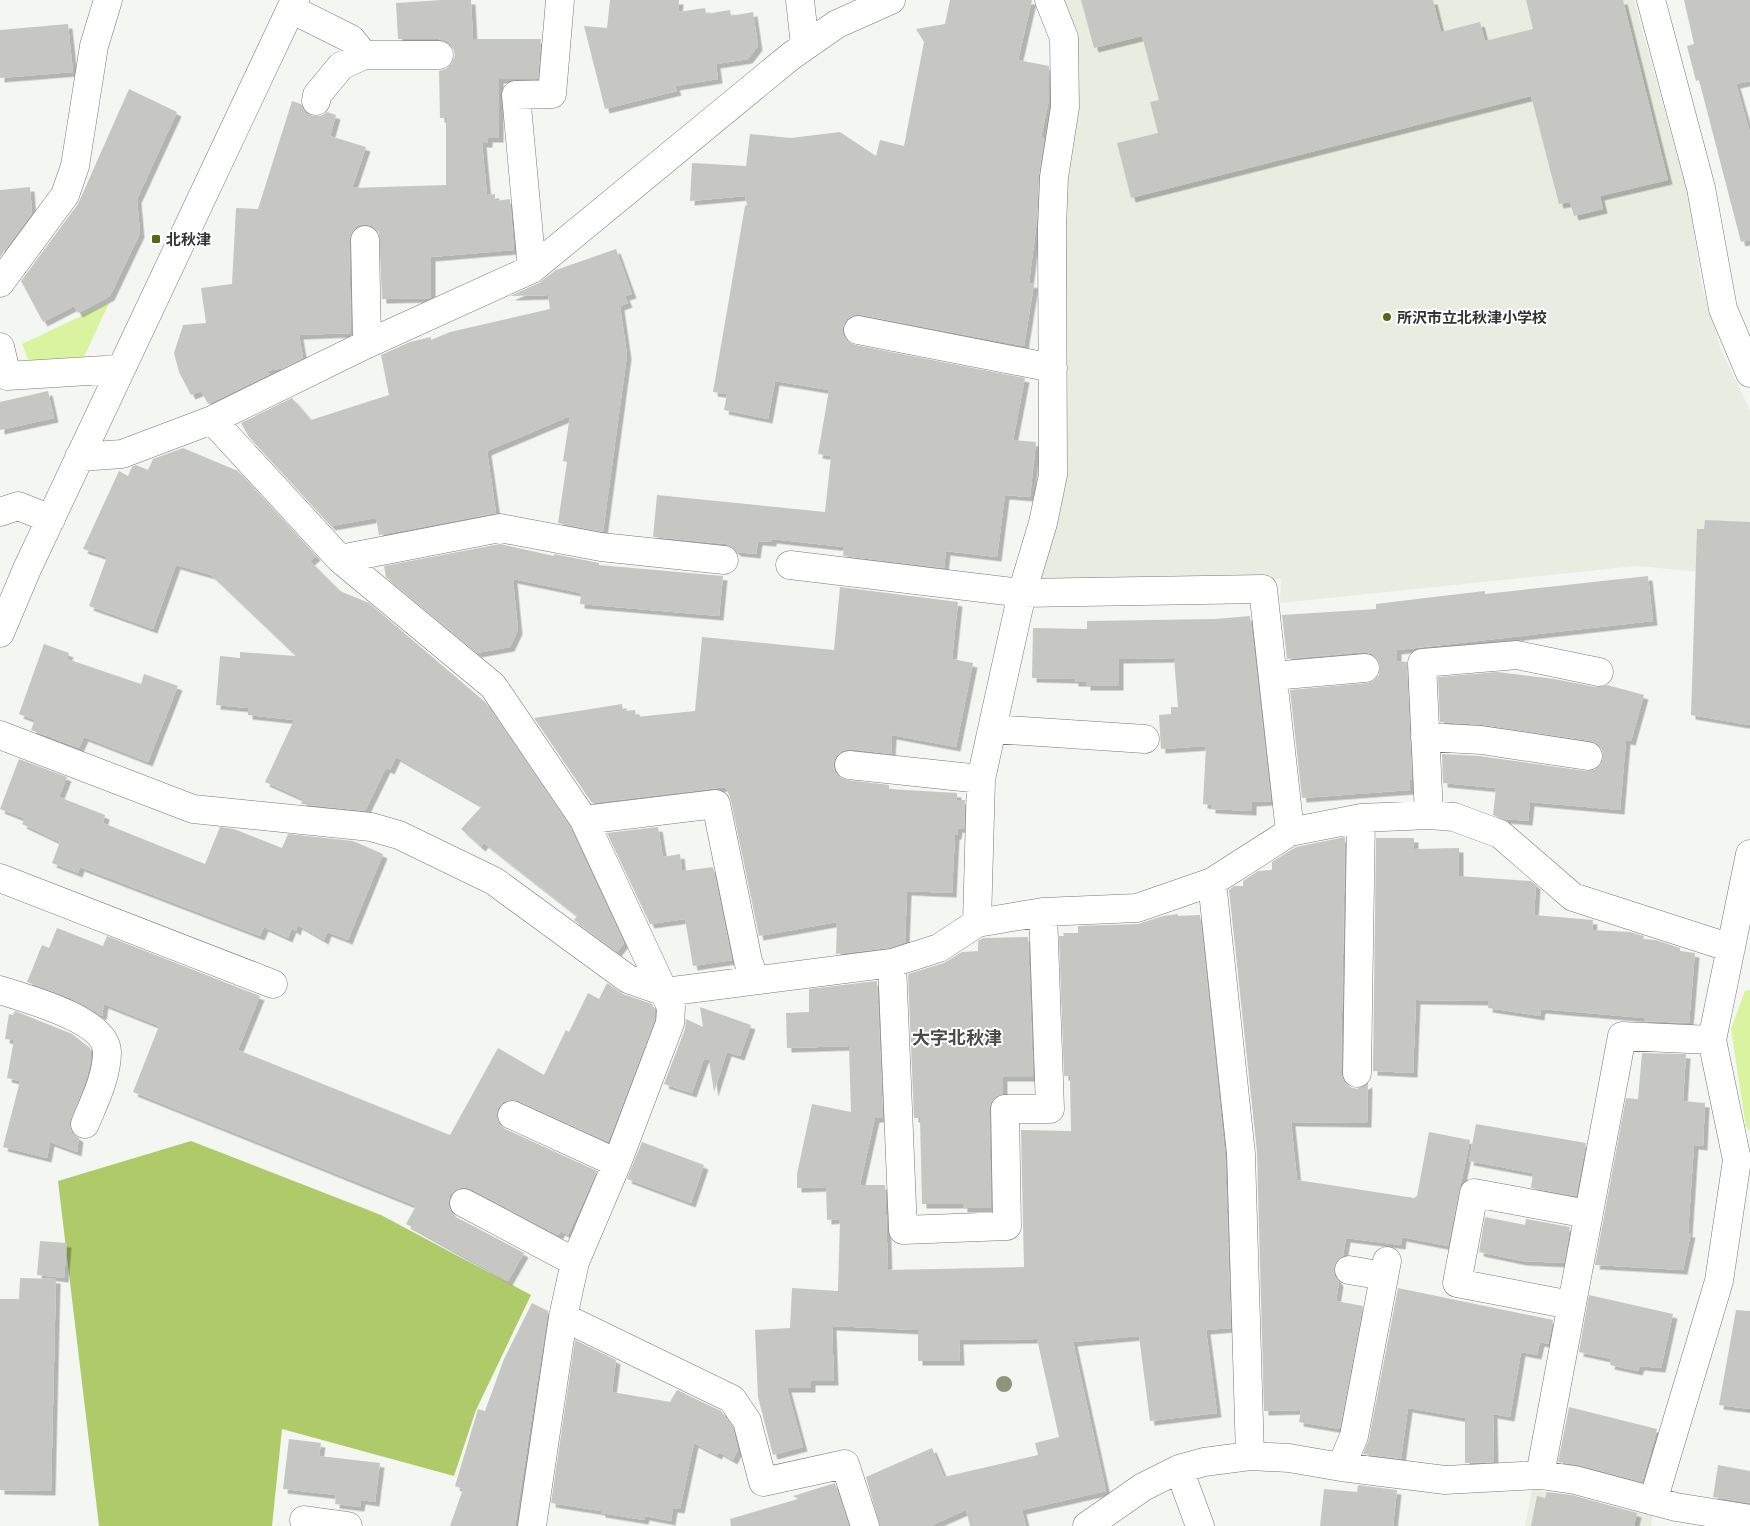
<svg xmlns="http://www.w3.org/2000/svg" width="1750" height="1526" font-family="Arial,'Noto Sans JP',sans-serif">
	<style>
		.built { fill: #e8ece1 }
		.green { fill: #daf39f }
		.forest { fill: #afca68 }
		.building { fill: #c6c7c3; filter: url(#shadow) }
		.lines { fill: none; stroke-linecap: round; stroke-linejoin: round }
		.minor-casing { stroke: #787976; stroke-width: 29 }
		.minor { stroke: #fff; stroke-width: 28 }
		.tree { fill: #8d947c }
		.poi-dot { fill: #556814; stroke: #fff; stroke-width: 2 }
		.labels { text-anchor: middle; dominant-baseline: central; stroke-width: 4; stroke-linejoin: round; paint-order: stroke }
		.poi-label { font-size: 15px; font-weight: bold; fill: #333332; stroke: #fff; text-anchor: start }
		.quarter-label { font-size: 18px; font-weight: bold; fill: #4a4b48; stroke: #fff }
	</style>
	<defs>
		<filter id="shadow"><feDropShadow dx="4.5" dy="4.5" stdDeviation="0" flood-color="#0004"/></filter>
	</defs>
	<rect width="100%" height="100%" fill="#f4f6f2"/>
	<path class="built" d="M1061 0H1634L1690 203 1701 283 1721 350 1750 410V576L1636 566 1280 603 1281 579 1044 586 1035 578 1064 190 1078 112 1074 41Z
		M1532 1489 1653 1515 1651 1526H1525Z"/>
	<path class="green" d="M109 303 83 359 30 364 22 344Z
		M1750 990V1131L1746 1127 1731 1029 1745 991Z"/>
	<path class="forest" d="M191 1141 381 1215 531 1295 476 1410 454 1476 282 1429 272 1526H99L58 1181Z"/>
	<path class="building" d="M442 0H471L473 39H541L538 79H499V138H488V143H482L487 195 495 194V201L510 199 514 250 431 257V298L382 299 379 232 372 226 364 224 357 226 352 232 349 240 351 333 299 335 303 358 284 368 266 371 270 374 208 404 201 391 191 395 179 372 174 353 183 325 206 323 201 288 232 284 236 208 258 209 292 101 301 104 306 113 313 116H321L327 112 336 115 330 136 366 147 352 188 446 185V118H440L439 71 446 69 452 63 455 55 453 48 447 42 439 39H398L396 3Z
		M610 0H679L678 12 705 8 706 14 730 10 731 16 753 12 758 46 748 59 716 64 718 79 675 86 677 91 605 109 584 26 607 28Z
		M950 0H1032L1018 60 1049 66V100L1041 137 1044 138 1039 175 1037 220 1029 283 1034 284 1024 346 861 315H853L847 319 843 327V335L847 341 855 345 1025 378 1013 440 1036 442 1030 497 1005 495 997 557 946 551 944 568 843 556 844 547 772 539V542L758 541 756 554 737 552 726 544 653 537 657 495 825 512 831 456 818 454 829 390 775 381 768 419 724 410 727 394 713 392 745 206 747 205 745 196 690 201 692 163 746 166 750 134 791 138 840 132 876 156 880 140 904 146 924 42 916 29 945 24Z
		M1081 0H1433L1441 32 1480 22 1485 41 1533 29 1526 0H1623L1668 180 1600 196 1603 209 1574 216 1570 202 1559 204 1531 96 1131 198 1117 143 1158 133 1150 102 1159 100 1142 36 1094 48Z
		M1684 0H1750V81L1736 84 1750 133V240L1741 242 1699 80 1696 81 1687 46 1694 44Z
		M68 24 73 72 0 78V30Z
		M129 89 177 112 137 199 140 233 110 296 78 313 74 306 43 322 21 281 78 204Z
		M30 187 32 213 0 257V190Z
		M616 249 632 294 625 296 628 303 620 306 627 355 603 532 558 523 567 462 563 461 570 416 487 451 496 513 379 535 376 518 331 526 249 437 241 423 292 398 311 420 389 395 381 355 410 342 431 337V340L450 332 550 309 548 295 510 296 539 283 556 270Z
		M48 391 54 418 0 430V402Z
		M183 448 238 471 316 556 310 561 340 591 369 603 485 702 570 828 624 943 617 952 574 920 577 916 484 843 481 847 461 829 482 806 396 757 390 770 386 768 365 811 301 804 303 799 265 782 294 720 248 715V708L216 705 220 656 240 658V652L296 656 211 575 176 565 153 629 89 606 107 557 83 549 119 471 128 476 132 467 136 465 148 470 153 459Z
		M1705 520 1750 522V725L1691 715 1697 529H1704Z
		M500 544 554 556V554L599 563V565L723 576 719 616 580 604 581 593 513 579 518 630 510 647 477 653 386 577 384 566Z
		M1648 576 1653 621 1397 650V661L1407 662 1412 780H1409L1410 790 1302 798 1290 690 1367 683 1374 680 1379 675 1380 666 1377 659 1372 654 1364 652 1287 659 1282 615 1376 609V604L1425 598 1485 591V594Z
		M840 587 958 602 952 659 973 663 956 747 892 735 891 754 850 749 842 751 836 756 833 764 835 772 839 777 847 780 889 785V789L957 793V800H965L964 829 958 828 957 835H955L952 893 907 891 905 942 889 948 836 954 837 922 759 936 731 801 726 787 592 803 534 718 622 704 623 711 635 710 636 717 695 711 702 637 834 650Z
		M1250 616 1271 801 1252 802V811L1211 809V805L1203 804 1206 746 1161 749 1159 715 1171 714V707H1178L1174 658 1119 659V686H1086V682H1074V679L1032 678 1033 628 1087 629V621L1215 619Z
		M44 644 69 653 67 659 141 684 144 674 178 686 148 762 84 737 79 748 31 730 35 720 19 714Z
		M1497 672 1554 679 1596 687 1607 685 1644 695 1631 741 1626 740 1620 810 1530 802 1528 821 1503 819 1493 815 1496 788 1443 783 1442 754 1479 756 1586 771 1594 770 1600 765 1603 758 1602 750 1597 744 1590 741 1483 725 1440 722 1438 677Z
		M19 759 67 777 59 797 105 815 103 823 205 864 220 827 234 829 282 848 288 834 353 841 383 854 348 940 327 932 324 940 298 925 296 931 292 928 288 938 264 927 260 936 80 867 78 873 52 863 60 842 22 824 25 819 0 809Z
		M658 827 663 857 680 854 682 871 713 867 732 960 693 966 685 919 650 924 607 833Z
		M1345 837 1341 1073 1344 1081 1349 1087 1357 1089 1368 1083 1367 1123 1291 1122 1297 1180 1414 1198 1417 1196 1429 1132 1470 1140 1448 1246 1402 1237 1401 1245 1346 1238 1343 1256 1337 1260 1334 1268 1335 1276 1339 1282 1336 1301 1363 1306 1340 1429 1299 1422 1301 1410 1264 1411 1257 1152 1229 890 1234 886H1243V881L1258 871 1272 870V862L1296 847Z
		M1376 838H1414V849L1459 848V876L1531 881 1536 885 1534 915 1593 920 1592 930 1630 932 1644 936 1643 939 1656 940 1680 948V951L1695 953 1689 1023 1644 1021V1018L1541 1009 1540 1016 1488 1008 1489 1001 1416 1000 1413 1073 1373 1071Z
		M1178 914V916L1200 915 1225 1155 1231 1328 1206 1330 1217 1413 1150 1421 1139 1336 1073 1342 1106 1491 1022 1510 1026 1526H970L966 1510 930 1526H880L866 1477 932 1448 944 1477 1038 1455 1035 1443 1059 1437 1037 1339 959 1340 960 1361H918V1330L832 1326 834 1381H811V1388H787L803 1447 773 1455 758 1397 755 1330 790 1328 792 1288 838 1291 840 1219 827 1220 826 1187 797 1188V1174L812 1104 851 1112 849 1046 787 1048 786 1013 809 1012V989L877 981 883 1118H875L860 1185H885L888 1270 1024 1267 1021 1130 1071 1131 1070 1076H1064L1059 936H1064L1063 933H1078V926L1138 924 1163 916Z
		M57 928 103 946 107 936 260 996 238 1050 450 1135 498 1048 544 1075 566 1030 569 1032 588 993 599 999 607 983 623 994 652 1004 655 1010V1020L608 1142 518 1101 510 1100 503 1102 498 1108 497 1117 499 1124 505 1129 597 1171 568 1235 561 1231 558 1235 471 1189 463 1187 455 1190 450 1195 448 1204 451 1212 456 1217 524 1253 508 1281 406 1224 416 1206 133 1092 159 1026 104 1004 102 1016 70 998 27 982 42 945 49 948Z
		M1028 937 1033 1077H1003V1094L997 1096 991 1102 989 1109 991 1208H963V1204H922L920 1118H914L908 974 944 963 962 952 978 951V941L983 938Z
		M700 1007 751 1025 740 1056 727 1052 714 1092 709 1060 704 1059 692 1093 664 1084 685 1029 686 1019 703 1027Z
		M15 1011 72 1034 90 1048 91 1060 87 1076 70 1125 72 1133 79 1138 77 1152 50 1142 47 1158 3 1147 20 1081 7 1078 14 1040 5 1039 9 1014 13 1015Z
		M1642 1053 1686 1054 1683 1101 1705 1103 1703 1146 1694 1145 1688 1233H1691L1683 1270 1595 1265 1626 1098 1638 1099Z
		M1476 1124 1586 1143 1576 1196 1531 1188 1533 1173 1469 1161Z
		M642 1142 704 1165 691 1203 627 1179Z
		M1485 1217 1525 1225 1526 1219 1570 1227 1564 1263 1522 1261 1479 1252Z
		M40 1241 67 1243 64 1278 37 1275Z
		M20 1278 56 1279 51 1491 0 1490V1299H19Z
		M1398 1288 1553 1320 1548 1344 1540 1342 1537 1355 1521 1352 1510 1417 1493 1414 1494 1462 1465 1463V1418L1408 1408 1401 1459 1363 1454 1369 1439Z
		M1589 1295 1673 1314 1661 1368 1640 1366 1638 1371 1610 1365 1611 1359 1579 1352Z
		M532 1303 548 1311 515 1526H450L463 1489 455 1486 478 1409 485 1411 504 1359Z
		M1736 1310 1750 1311V1409L1719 1405Z
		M575 1340 616 1360 612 1392 670 1402 677 1390 721 1411 733 1428 738 1450 733 1460 719 1452 717 1455 694 1443 680 1509 673 1508 671 1521 645 1516 644 1520 601 1513V1511L551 1503Z
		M1569 1407 1657 1429 1642 1482 1579 1465 1558 1462Z
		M289 1439 321 1443 319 1456 380 1463 375 1502 361 1500 360 1507 335 1504 336 1495 283 1489Z
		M1718 1465 1750 1471V1503L1713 1497Z
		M835 1483 849 1526H731L730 1519 798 1499 793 1496Z
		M1358 1485 1397 1490 1393 1526H1320L1324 1489 1357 1492Z
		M1547 1492 1572 1495 1637 1513 1634 1526H1531L1537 1496 1545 1498Z"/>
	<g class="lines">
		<g class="minor-casing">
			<path id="minor" d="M800 0 805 46
				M1651 0 1701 188 1723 309 1750 373
				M291 9 351 39 364 55H439
				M316 101 317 95 341 66 364 55
				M365 240 367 344
				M532 269 516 95 552 94 560 0
				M0 283 65 195 75 166 94 46 108 0
				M858 330 1053 368
				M0 347 7 376 121 369
				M212 420 340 559 493 686 584 820 671 1007 670 1023 617 1163 575 1262 563 1317 532 1526
				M79 457 122 454 212 420 367 344 532 269 791 56 837 24 891 0
				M0 512 18 506 51 519
				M340 559 500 528 601 547 724 560
				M790 565 1022 593 1263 589 1290 832
				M0 633 27 569 295 0
				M1273 676 1365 668
				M992 729 1145 739
				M0 735 193 809 371 827 399 835 494 881 628 979 665 992 892 963 939 948 977 923 981 779 1022 593 1043 523 1053 475 1052 227 1054 177 1065 107 1064 38 1049 0
				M1425 737 1481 740 1588 756
				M849 765 981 779
				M1429 815 1422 663 1517 655 1599 672
				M584 820 716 804 748 961 755 979
				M0 878 273 984
				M1212 882 1241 1154 1250 1456
				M977 923 1043 912 1137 908 1212 882 1290 832 1361 818 1429 815 1454 817 1500 834 1573 897 1731 948
				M892 963 903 1230 1007 1226 1005 1109H1050L1043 912
				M0 990C25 998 107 1020 107 1052 107 1077 94 1102 85 1124
				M1357 1073 1361 818
				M512 1115 617 1163
				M464 1203 575 1262
				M1349 1270 1384 1276
				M1571 1305 1457 1283 1474 1193 1588 1214
				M563 1317 732 1399 747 1421 763 1482 845 1464 865 1526
				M1341 1467 1354 1436 1387 1261
				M1179 1469 1200 1526
				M1540 1475 1622 1036 1712 1040
				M1653 1501 1719 1281 1737 1160 1712 1040 1750 854
				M304 1520 348 1526
				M1087 1526 1143 1487 1179 1469 1204 1462 1250 1456 1289 1458 1341 1467 1445 1480 1540 1475 1575 1480 1676 1507 1750 1519"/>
		</g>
		<use href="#minor" class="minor"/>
	</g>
	<circle class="tree" cx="1004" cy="1384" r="8"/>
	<g class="poi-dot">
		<rect x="151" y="234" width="10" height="10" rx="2.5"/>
		<circle cx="1387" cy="317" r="5"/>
	</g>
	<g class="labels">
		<g class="poi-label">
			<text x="166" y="239">北秋津</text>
			<text x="1397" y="317">所沢市立北秋津小学校</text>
		</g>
		<g class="quarter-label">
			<text x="957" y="1038">大字北秋津</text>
		</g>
	</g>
</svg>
